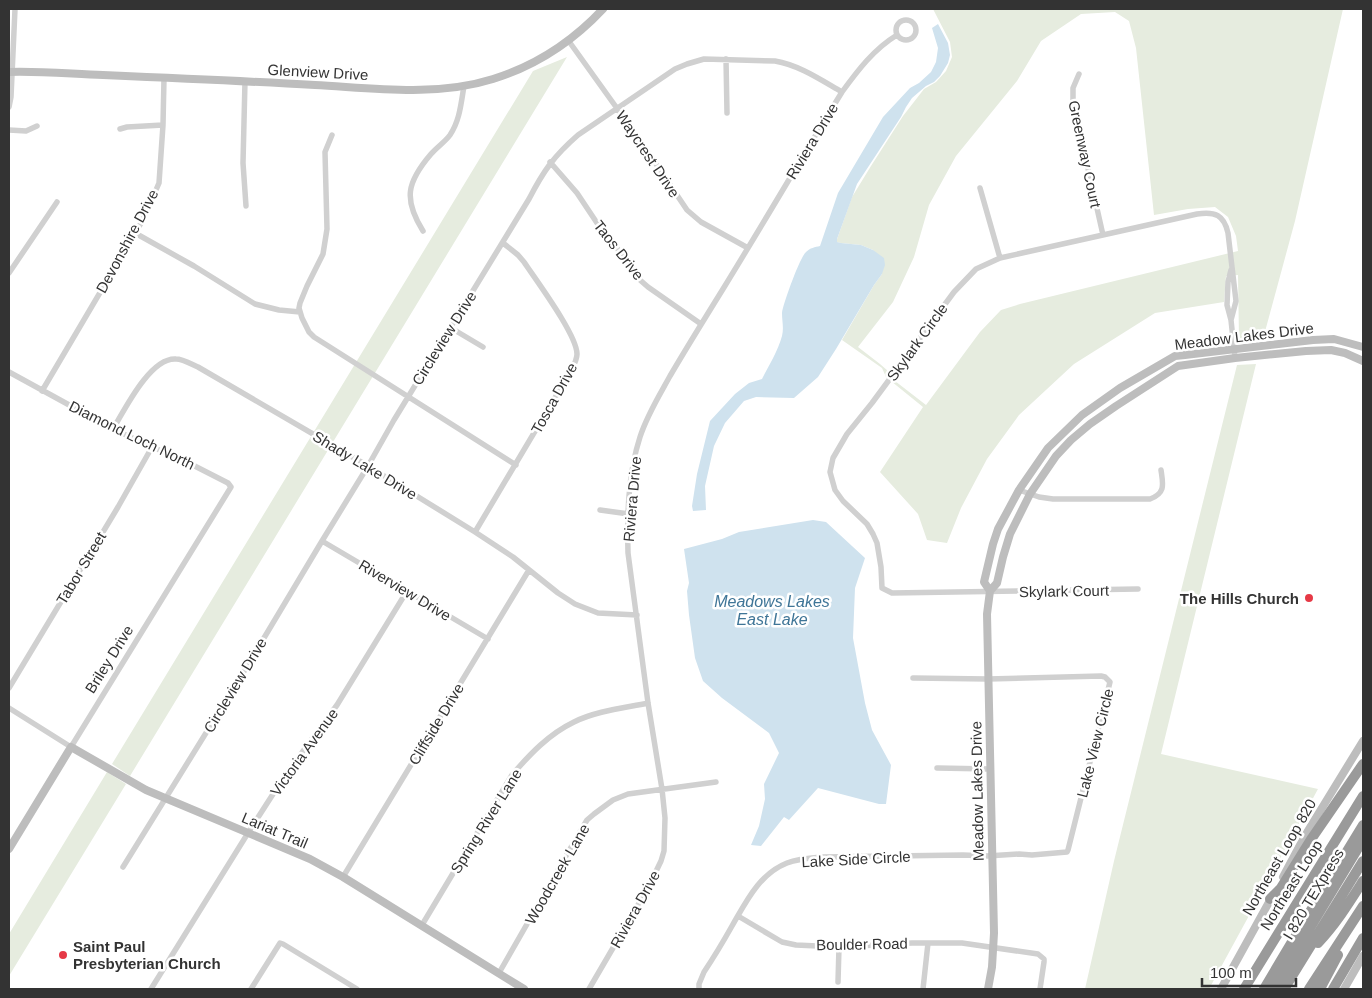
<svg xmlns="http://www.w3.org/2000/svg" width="1372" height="998" font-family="Arial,sans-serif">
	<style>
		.green { fill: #e6ecdf; fill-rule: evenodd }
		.water { fill: #cfe2ee }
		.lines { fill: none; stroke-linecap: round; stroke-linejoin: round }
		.street { stroke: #d0d0d0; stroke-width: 5.5 }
		.secondary { stroke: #bdbdbd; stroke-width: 8 }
		.highway { stroke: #9a9a9a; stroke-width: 10 }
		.poi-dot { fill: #e63946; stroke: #fff; stroke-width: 2 }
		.labels { text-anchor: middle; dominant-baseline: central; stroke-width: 5; stroke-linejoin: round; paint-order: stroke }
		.street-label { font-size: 15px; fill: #333; stroke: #fff }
		.poi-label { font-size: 15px; font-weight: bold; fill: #333; stroke: #fff; text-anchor: end }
		.water-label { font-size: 16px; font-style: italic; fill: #3f7597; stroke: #fff }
	</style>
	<rect width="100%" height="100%" fill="#fff"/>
	<path class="green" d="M933 9H1343L1295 221 1263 339 1239 340 1238 275 1226 276 1224 302 1155 313 1074 364 1019 415 987 459 961 508 947 543 927 540 918 514 880 472 923 407 886 377 882 368 842 340 874 285 882 274 873 250 861 245 841 243 836 242 852 197 871 166 903 116 924 89 936 82 946 71 952 57 950 42ZM1115 12 1129 21 1136 48 1154 215 1188 209 1215 207 1228 217 1236 236 1238 251 1020 304 1001 310 980 332 926 405 895 381 888 371 880 364 858 347 893 302 914 257 929 205 956 156 1017 81 1041 41 1081 14Z
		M567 57 130 776 112 764 533 71Z
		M1256 364 1161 754 1318 789 1209 989H1085L1114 861 1237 365Z
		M107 772 126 784 9 976V934Z"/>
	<path class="water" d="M938 24 948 43 950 55 948 63 940 76 934 82 926 86 912 98 906 107 901 117 857 184 837 239V242L841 243 861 245 873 250 884 258 885 265 882 274 874 285 836 349 818 377 794 398 756 397 744 401 725 423 714 446 705 486 706 510 693 511 692 506 697 474 710 421 735 394 749 383 762 379C769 365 778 351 782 336 784 328 782 321 782 313 783 304 800 257 806 252 810 248 815 247 820 246L838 193 883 117 910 88 919 83 931 72 936 62 938 48 932 28Z
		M813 520 826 522 865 558 855 588 853 638 865 703 872 730 891 765 886 804H879L818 788 789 820 784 817 761 846 751 845 759 826 765 799 764 784 779 753 769 733 722 698 703 681 695 658 689 615 687 591 689 583 684 549 722 539 739 532Z"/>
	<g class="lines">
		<path class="street" d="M896 30a10 10 0 1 1 20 0a10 10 0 1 1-20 0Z
			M568 40 644 146 687 210 701 222 748 248
			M726 59 727 113
			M1079 74 1073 88V102L1103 235
			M245 81 243 163 246 206
			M9 107 11 97 15 9
			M120 129 127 127 163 125
			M9 130 26 131 37 126
			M332 135 325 152 327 229 323 254 307 286 300 303 299 308 302 318 309 332 314 337 516 465
			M550 162 577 193 599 226 624 257 640 280 648 287 701 324
			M980 188 1000 258
			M423 231C403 199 407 182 431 154 437 147 445 142 450 135 460 120 461 103 464 86
			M135 233 194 266 255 304 279 310 300 312
			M1231 270 1228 282 1227 305 1231 320 1235 358
			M9 273 57 202
			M451 328 483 347
			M9 372 113 429 152 447 179 458 228 483 231 487 71 747 9 708
			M42 391 141 223 153 197 159 183 163 125 164 78
			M113 429C124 411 150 357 176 359 183 359 191 364 198 367L368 466 475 532 513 557 558 593 575 604 598 613 637 615
			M1019 490 1039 497 1053 499H1150C1166 493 1163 484 1161 470
			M600 510 629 514
			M475 532 572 369C574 365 577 359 577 354 577 335 536 280 524 262L518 255 503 243
			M322 541 488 639
			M1138 589 892 593 882 588 881 567 877 543 873 534 867 524 843 501 835 490 830 472 833 458 847 434 872 403 954 292 976 269 1000 258 1197 214C1215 211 1224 215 1228 233L1236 301 1231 320
			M9 688 118 507 152 447
			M937 768 990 769
			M123 867 240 678 322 541 368 466 394 420 529 199C544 170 554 156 578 135L675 69 687 64 704 59 775 61C799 65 821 80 842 92
			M343 877 529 570
			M738 916 782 942 796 945 839 947 912 943H962L1038 954 1044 959V962L1040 989
			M422 925 512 775C530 754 549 734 574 722 596 711 624 708 648 703
			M499 973 578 835 587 820 594 814 613 800 628 794 716 782
			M838 982 839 947
			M151 989 248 833 284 777 337 705 407 591
			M251 989 280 943 283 944 357 989
			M589 989 648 888 661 861 664 851 665 818 662 789 648 703 628 553C627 515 628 474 640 437 647 415 659 396 670 376 687 347 705 318 723 289 763 224 802 157 842 92 858 70 874 49 897 35
			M699 989V984L704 972C714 957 723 942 732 926 746 902 759 874 787 863 797 859 809 858 821 857L963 855 987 856 1019 854 1032 855 1067 852 1068 850 1110 682 1105 677 1101 676 988 679 913 678
			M923 989 928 943"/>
		<path class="secondary" d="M9 72C40 71 72 74 103 75 174 78 245 81 315 85 373 88 436 97 493 79 535 66 573 41 603 9
			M990 591 984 582 993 544 998 529 1019 490 1048 448 1082 415 1120 388 1175 356 1185 355 1313 340 1334 339 1363 347
			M9 849 71 747 146 790 310 859 343 877 524 989
			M1283 877 1306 834 1363 741
			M988 989 992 967 994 933 987 614 990 591 997 583 1003 557 1010 534 1030 494 1056 456 1071 440 1090 424 1116 406 1178 366 1235 358 1306 351 1331 350 1345 353 1363 361
			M1221 989 1273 895
			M1344 989 1363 956"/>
		<path class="highway" d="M1270 899 1281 888 1312 838 1363 764
			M1318 943C1336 924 1349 903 1363 881
			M1244 989 1363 796
			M1264 989 1305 920 1363 825
			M1273 989 1363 840
			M1284 989 1363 861
			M1309 989 1363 906
			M1320 989 1338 955
			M1333 989 1363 938"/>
	</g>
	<g class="poi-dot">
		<circle cx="1309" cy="598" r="5"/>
		<circle cx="63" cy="955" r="5"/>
	</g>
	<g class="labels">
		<g class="street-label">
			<text transform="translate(318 72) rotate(3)">Glenview Drive</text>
			<text transform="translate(812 141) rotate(-59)">Riviera Drive</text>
			<text transform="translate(648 154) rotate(56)">Waycrest Drive</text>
			<text transform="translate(1085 154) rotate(78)">Greenway Court</text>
			<text transform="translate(127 241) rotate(-62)">Devonshire Drive</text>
			<text transform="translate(619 250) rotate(52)">Taos Drive</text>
			<text transform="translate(1244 336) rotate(-7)">Meadow Lakes Drive</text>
			<text transform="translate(444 338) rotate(-58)">Circleview Drive</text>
			<text transform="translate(917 342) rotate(-54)">Skylark Circle</text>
			<text transform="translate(554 398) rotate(-61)">Tosca Drive</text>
			<text transform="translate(132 435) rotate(26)">Diamond Loch North</text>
			<text transform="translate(365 465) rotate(31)">Shady Lake Drive</text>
			<text transform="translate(632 499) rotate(-85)">Riviera Drive</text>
			<text transform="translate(81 568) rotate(-59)">Tabor Street</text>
			<text transform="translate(405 590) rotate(31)">Riverview Drive</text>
			<text transform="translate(1064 591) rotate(-1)">Skylark Court</text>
			<text transform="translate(109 659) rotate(-58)">Briley Drive</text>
			<text transform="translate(235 685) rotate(-59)">Circleview Drive</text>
			<text transform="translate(436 724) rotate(-59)">Cliffside Drive</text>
			<text transform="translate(1095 743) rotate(-76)">Lake View Circle</text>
			<text transform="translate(304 752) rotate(-54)">Victoria Avenue</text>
			<text transform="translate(977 791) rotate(-91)">Meadow Lakes Drive</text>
			<text transform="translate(486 821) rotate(-58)">Spring River Lane</text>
			<text transform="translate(275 830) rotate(23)">Lariat Trail</text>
			<text transform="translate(1279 857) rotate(-60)">Northeast Loop 820</text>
			<text transform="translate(856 859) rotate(-3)">Lake Side Circle</text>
			<text transform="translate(557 874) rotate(-60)">Woodcreek Lane</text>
			<text transform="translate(1291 885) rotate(-58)">Northeast Loop</text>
			<text transform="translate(1313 894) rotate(-59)">I 820 TEXpress</text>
			<text transform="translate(635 909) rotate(-61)">Riviera Drive</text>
			<text transform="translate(862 944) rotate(-1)">Boulder Road</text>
		</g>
		<g class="poi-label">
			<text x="1299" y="598">The Hills Church</text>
			<text x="73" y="946" text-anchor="start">Saint Paul<tspan x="73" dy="17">Presbyterian Church</tspan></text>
		</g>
		<g class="water-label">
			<text x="772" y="601">Meadows Lakes<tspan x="772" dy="18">East Lake</tspan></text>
		</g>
	</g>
	<rect width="1372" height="998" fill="none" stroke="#333333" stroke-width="20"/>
	<path d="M1202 978v8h94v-8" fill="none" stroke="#333333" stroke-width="2.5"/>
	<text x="1210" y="978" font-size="15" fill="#333333" stroke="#ffffff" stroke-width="4" paint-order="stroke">100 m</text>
</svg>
